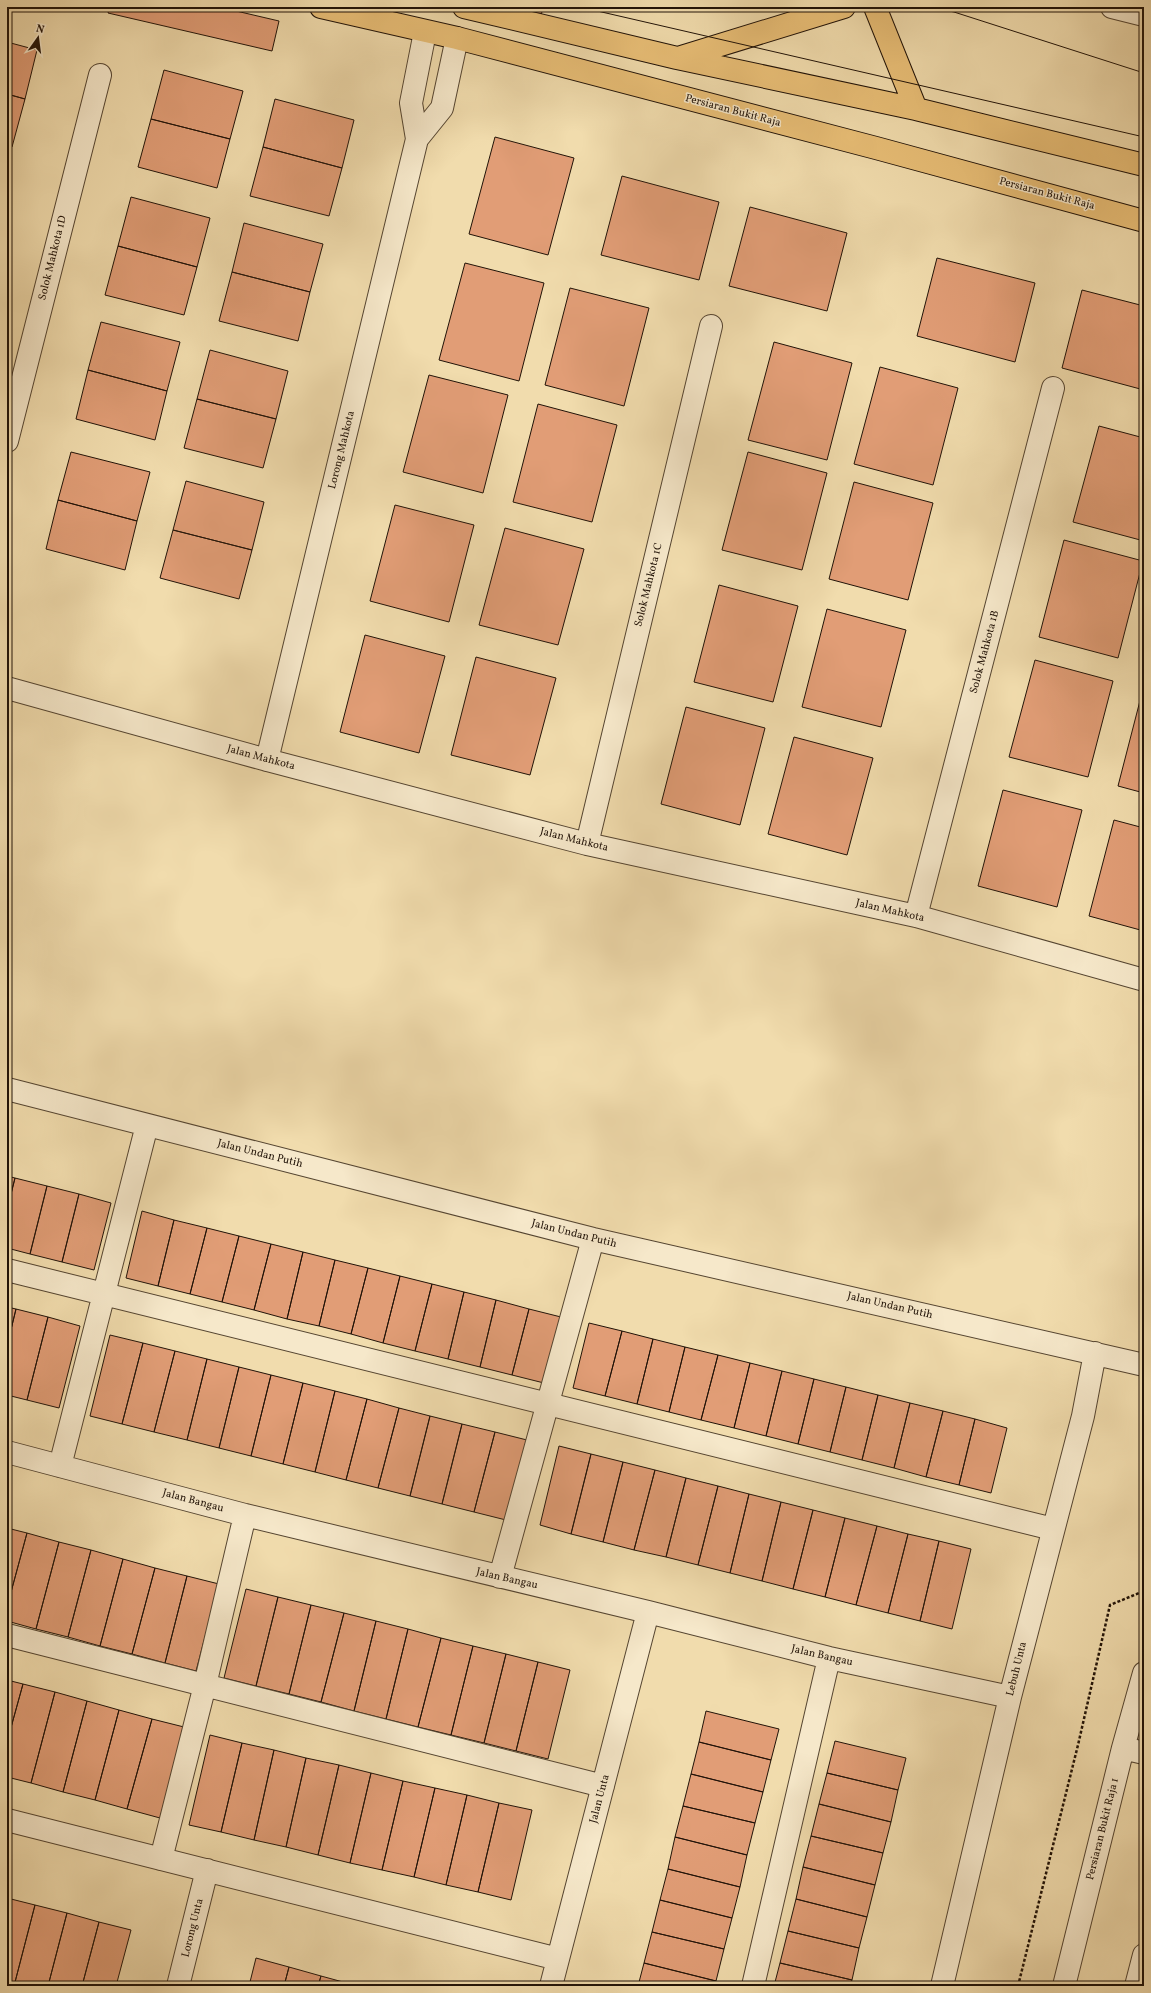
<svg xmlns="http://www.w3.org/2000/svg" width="1151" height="1993" font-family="Vollkorn,serif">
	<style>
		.building { fill: #e19d76; stroke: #211308 }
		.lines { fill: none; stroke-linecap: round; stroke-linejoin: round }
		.minor-casing { stroke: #554531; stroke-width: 24 }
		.major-casing { stroke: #211308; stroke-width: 24 }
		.path { stroke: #211308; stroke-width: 2.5; stroke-dasharray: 3 2; stroke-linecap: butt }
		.minor { stroke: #f6e8ca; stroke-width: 22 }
		.major { stroke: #e8be76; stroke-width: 22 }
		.tram { stroke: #211308; stroke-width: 1 }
		.labels { text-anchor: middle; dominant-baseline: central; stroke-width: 3; stroke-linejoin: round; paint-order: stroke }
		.street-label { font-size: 11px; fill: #211308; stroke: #f6e8ca }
	</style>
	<rect width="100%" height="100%" fill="#f1dcad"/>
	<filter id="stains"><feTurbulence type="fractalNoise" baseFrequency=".005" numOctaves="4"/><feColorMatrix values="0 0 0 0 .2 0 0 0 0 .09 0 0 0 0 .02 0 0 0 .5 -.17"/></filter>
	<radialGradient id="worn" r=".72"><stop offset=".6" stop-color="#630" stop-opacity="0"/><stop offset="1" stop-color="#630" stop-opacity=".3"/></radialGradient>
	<path class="building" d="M110 7H219L279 21 272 51 108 13Z
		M504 7H543L541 16Z
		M7 42 37 50 25 99 7 94Z
		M164 70 243 91 230 139 151 119Z
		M7 94 25 99 12 147 7 146Z
		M275 99 354 120 342 168 263 147Z
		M151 119 230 139 217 188 138 167Z
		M495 137 574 158 548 255 469 234Z
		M263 147 342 168 329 216 250 196Z
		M622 176 719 202 699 280 601 255Z
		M131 197 210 218 197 267 118 246Z
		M750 207 847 233 827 311 729 286Z
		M244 223 323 244 310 292 232 272Z
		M118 246 197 267 184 315 105 295Z
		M937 258 1035 283 1015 362 917 336Z
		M465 263 544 283 519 381 439 360Z
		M232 272 310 292 298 341 219 321Z
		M570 288 649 308 624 406 545 385Z
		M1082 290 1144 306V390L1062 368Z
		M101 322 180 342 167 391 88 370Z
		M774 342 852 363 827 460 748 440Z
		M210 350 288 371 276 419 197 399Z
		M880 367 958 388 933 485 854 464Z
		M88 370 167 391 155 440 76 419Z
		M429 375 508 395 483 493 403 472Z
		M197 399 276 419 263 468 184 448Z
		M538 404 617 425 592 522 513 502Z
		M1099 426 1144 438V541L1073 522Z
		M71 452 150 472 137 521 58 500Z
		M748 452 827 473 802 570 722 550Z
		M186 481 264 502 252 550 173 530Z
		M854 482 933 503 908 600 829 579Z
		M58 500 137 521 125 570 46 549Z
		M395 505 474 525 449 622 370 601Z
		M505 528 584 549 558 645 479 625Z
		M173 530 252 550 239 599 160 578Z
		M1064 540 1143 561 1118 658 1039 637Z
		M719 585 798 606 773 702 694 682Z
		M827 609 906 630 881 727 802 707Z
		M365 635 445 656 419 753 340 732Z
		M476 657 556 678 530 775 451 755Z
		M1035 660 1113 681 1088 777 1009 757Z
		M1143 689H1144V793L1118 786Z
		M686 707 765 728 740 825 661 804Z
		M794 737 873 758 847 855 768 834Z
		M1003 790 1082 810 1057 907 978 886Z
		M1114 820 1144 828V931L1089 916Z
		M7 1176 15 1178 7 1210Z
		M15 1178 47 1186 30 1254 7 1248V1210Z
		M47 1186 79 1194 62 1262 30 1254Z
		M79 1194 111 1203 94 1270 62 1262Z
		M142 1211 174 1220 158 1286 126 1278Z
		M174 1220 207 1228 190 1294 158 1286Z
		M207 1228 239 1236 222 1302 190 1294Z
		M239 1236 271 1244 254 1310 222 1302Z
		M271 1244 303 1252 287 1319 254 1310Z
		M303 1252 335 1260 319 1326 287 1319Z
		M335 1260 368 1268 351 1334 319 1326Z
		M368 1268 400 1276 383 1343 351 1334Z
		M400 1276 432 1284 415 1351 383 1343Z
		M432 1284 464 1292 448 1359 415 1351Z
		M464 1292 496 1300 480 1367 448 1359Z
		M496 1300 529 1309 512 1375 480 1367Z
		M7 1307 16 1309 7 1346Z
		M16 1309 48 1317 27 1400 7 1395V1346Z
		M529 1309 561 1317 544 1383 512 1375Z
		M48 1317 80 1326 59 1408 27 1400Z
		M589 1323 622 1331 605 1396 573 1388Z
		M622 1331 653 1339 637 1404 605 1396Z
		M110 1335 143 1343 122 1424 90 1416Z
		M653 1339 685 1347 669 1412 637 1404Z
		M143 1343 175 1351 154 1432 122 1424Z
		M685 1347 718 1355 701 1420 669 1412Z
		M175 1351 207 1359 187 1440 154 1432Z
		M718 1355 750 1363 734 1428 701 1420Z
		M207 1359 239 1367 219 1448 187 1440Z
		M750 1363 782 1371 766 1436 734 1428Z
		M239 1367 271 1375 251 1456 219 1448Z
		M782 1371 814 1379 798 1444 766 1436Z
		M271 1375 303 1383 283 1464 251 1456Z
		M814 1379 846 1387 830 1452 798 1444Z
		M303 1383 335 1391 315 1472 283 1464Z
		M846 1387 878 1395 862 1460 830 1452Z
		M335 1391 367 1399 346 1480 315 1472Z
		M878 1395 910 1403 894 1468 862 1460Z
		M367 1399 399 1408 378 1488 346 1480Z
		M910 1403 943 1411 926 1477 894 1468Z
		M399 1408 430 1416 410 1496 378 1488Z
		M943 1411 975 1419 959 1485 926 1477Z
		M430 1416 462 1424 442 1504 410 1496Z
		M975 1419 1007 1428 991 1493 959 1485Z
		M462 1424 495 1432 474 1512 442 1504Z
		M495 1432 527 1440 506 1520 474 1512Z
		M559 1446 591 1454 571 1534 540 1525Z
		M591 1454 623 1462 603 1542 571 1534Z
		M623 1462 655 1470 634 1550 603 1542Z
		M655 1470 686 1478 666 1557 634 1550Z
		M686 1478 718 1486 698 1565 666 1557Z
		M718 1486 749 1494 730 1573 698 1565Z
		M749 1494 781 1502 762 1581 730 1573Z
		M781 1502 813 1510 793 1589 762 1581Z
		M813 1510 845 1518 825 1597 793 1589Z
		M845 1518 877 1526 856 1605 825 1597Z
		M877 1526 908 1534 888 1613 856 1605Z
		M7 1528 27 1533 7 1607Z
		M27 1533 59 1542 36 1629 7 1621V1607Z
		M908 1534 939 1541 920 1621 888 1613Z
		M939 1541 971 1549 952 1629 920 1621Z
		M59 1542 91 1550 68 1637 36 1629Z
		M91 1550 123 1559 100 1646 68 1637Z
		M123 1559 155 1568 132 1654 100 1646Z
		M155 1568 187 1576 165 1663 132 1654Z
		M187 1576 219 1584 196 1671 165 1663Z
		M246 1589 278 1597 256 1686 224 1678Z
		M278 1597 311 1605 289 1694 256 1686Z
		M311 1605 344 1613 321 1702 289 1694Z
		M344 1613 376 1621 354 1711 321 1702Z
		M376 1621 408 1629 386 1719 354 1711Z
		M408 1629 441 1638 418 1727 386 1719Z
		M441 1638 473 1646 451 1735 418 1727Z
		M473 1646 506 1654 484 1743 451 1735Z
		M506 1654 538 1662 516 1751 484 1743Z
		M538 1662 570 1670 548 1759 516 1751Z
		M7 1680 23 1684 7 1742Z
		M23 1684 55 1692 31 1783 7 1777V1742Z
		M55 1692 87 1701 63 1792 31 1783Z
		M87 1701 119 1710 95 1800 63 1792Z
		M119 1710 152 1719 127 1809 95 1800Z
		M706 1711 779 1729 771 1760 699 1742Z
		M152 1719 184 1727 160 1818 127 1809Z
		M210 1735 242 1743 221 1832 189 1825Z
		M835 1741 906 1758 898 1790 827 1773Z
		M699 1742 771 1760 763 1792 691 1774Z
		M242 1743 274 1750 254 1840 221 1832Z
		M274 1750 306 1758 286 1847 254 1840Z
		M306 1758 339 1765 318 1855 286 1847Z
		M339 1765 371 1773 350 1863 318 1855Z
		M371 1773 403 1781 382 1870 350 1863Z
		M827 1773 898 1790 891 1822 819 1804Z
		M691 1774 763 1792 755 1823 683 1806Z
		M403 1781 435 1788 414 1877 382 1870Z
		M435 1788 467 1795 446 1885 414 1877Z
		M467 1795 499 1803 478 1892 446 1885Z
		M499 1803 532 1810 511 1900 478 1892Z
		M819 1804 891 1822 883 1853 811 1836Z
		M683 1806 755 1823 747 1855 675 1837Z
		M811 1836 883 1853 875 1885 803 1867Z
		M675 1837 747 1855 740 1887 668 1869Z
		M803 1867 875 1885 867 1917 796 1899Z
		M668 1869 740 1887 732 1918 660 1900Z
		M7 1898 35 1905 14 1986H7Z
		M796 1899 867 1917 859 1948 788 1931Z
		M660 1900 732 1918 724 1949 652 1932Z
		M35 1905 67 1913 48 1986H14Z
		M67 1913 99 1922 82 1986H48Z
		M99 1922 131 1930 116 1986H82Z
		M788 1931 859 1948 852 1980 780 1963Z
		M652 1932 724 1949 716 1981 644 1963Z
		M256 1958 289 1967 284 1986H249Z
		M644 1963 716 1981 715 1986H638Z
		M780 1963 852 1980 850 1986H774Z
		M289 1967 321 1976 318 1986H284Z
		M321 1976 354 1985V1986H318Z"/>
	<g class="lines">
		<g class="minor-casing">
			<path id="minor" d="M1112 7 1144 15
				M417 139 442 108 457 38
				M7 441 100 75
				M7 688 267 760 587 844 916 916 1144 980
				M267 760 417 139 411 103 425 32
				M587 844 711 326
				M916 916 1053 388
				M7 1089 593 1239 1144 1365
				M7 1270 1053 1529
				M7 1452 245 1515 648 1612 829 1658 1010 1697
				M60 1466 147 1125
				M500 1577 593 1239
				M7 1635 603 1786
				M1123 1748 1144 1753
				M7 1820 558 1959
				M161 1859 205 1685 245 1515
				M178 1986 207 1870
				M551 1986 648 1612
				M753 1986 829 1658
				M942 1986 1010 1697 1083 1416 1095 1353
				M1064 1986 1123 1748 1144 1673
				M1136 1986 1144 1955"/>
		</g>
		<g class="major-casing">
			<path id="major" d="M321 7 457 38 876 148 1144 221
				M464 7 677 58 916 109 1144 165
				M875 7 916 109
				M678 58 844 7"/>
		</g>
		<path class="path" d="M1018 1986 1078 1745 1110 1605 1144 1591"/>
		<use href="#minor" class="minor"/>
		<use href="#major" class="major"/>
		<path class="tram" d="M580 7 1144 137
			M931 7 954 12 1144 73"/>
	</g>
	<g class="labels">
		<g class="street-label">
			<text transform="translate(733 111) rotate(15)">Persiaran Bukit Raja</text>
			<text transform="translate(1047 194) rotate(15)">Persiaran Bukit Raja</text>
			<text transform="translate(53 258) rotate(-76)">Solok Mahkota 1D</text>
			<text transform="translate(342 450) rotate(-76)">Lorong Mahkota</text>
			<text transform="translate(649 585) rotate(-76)">Solok Mahkota 1C</text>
			<text transform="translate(985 652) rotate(-75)">Solok Mahkota 1B</text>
			<text transform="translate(261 758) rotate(15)">Jalan Mahkota</text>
			<text transform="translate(574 840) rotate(14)">Jalan Mahkota</text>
			<text transform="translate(890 911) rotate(13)">Jalan Mahkota</text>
			<text transform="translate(260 1154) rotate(14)">Jalan Undan Putih</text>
			<text transform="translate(574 1234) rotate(14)">Jalan Undan Putih</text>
			<text transform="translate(890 1306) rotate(13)">Jalan Undan Putih</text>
			<text transform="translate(193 1501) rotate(15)">Jalan Bangau</text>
			<text transform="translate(507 1579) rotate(13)">Jalan Bangau</text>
			<text transform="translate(822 1656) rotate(13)">Jalan Bangau</text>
			<text transform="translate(1017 1669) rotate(-76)">Lebuh Unta</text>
			<text transform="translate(600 1799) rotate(-75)">Jalan Unta</text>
			<text transform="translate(1103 1829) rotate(-76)">Persiaran Bukit Raja 1</text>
			<text transform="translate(193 1928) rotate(-76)">Lorong Unta</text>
		</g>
	</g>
	<rect width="1151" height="1993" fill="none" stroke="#f1dcad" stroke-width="24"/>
	<rect x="8" y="8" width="1135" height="1977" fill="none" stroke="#211308" stroke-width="2"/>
	<rect x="12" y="12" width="1127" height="1969" fill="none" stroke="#211308"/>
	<g transform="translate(38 38) rotate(14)" stroke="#f6e8ca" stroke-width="3" paint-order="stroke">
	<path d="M0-3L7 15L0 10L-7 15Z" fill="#211308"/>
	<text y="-6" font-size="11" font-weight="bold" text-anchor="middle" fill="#211308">N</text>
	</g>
	<rect width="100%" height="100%" filter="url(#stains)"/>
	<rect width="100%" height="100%" fill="url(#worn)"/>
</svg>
